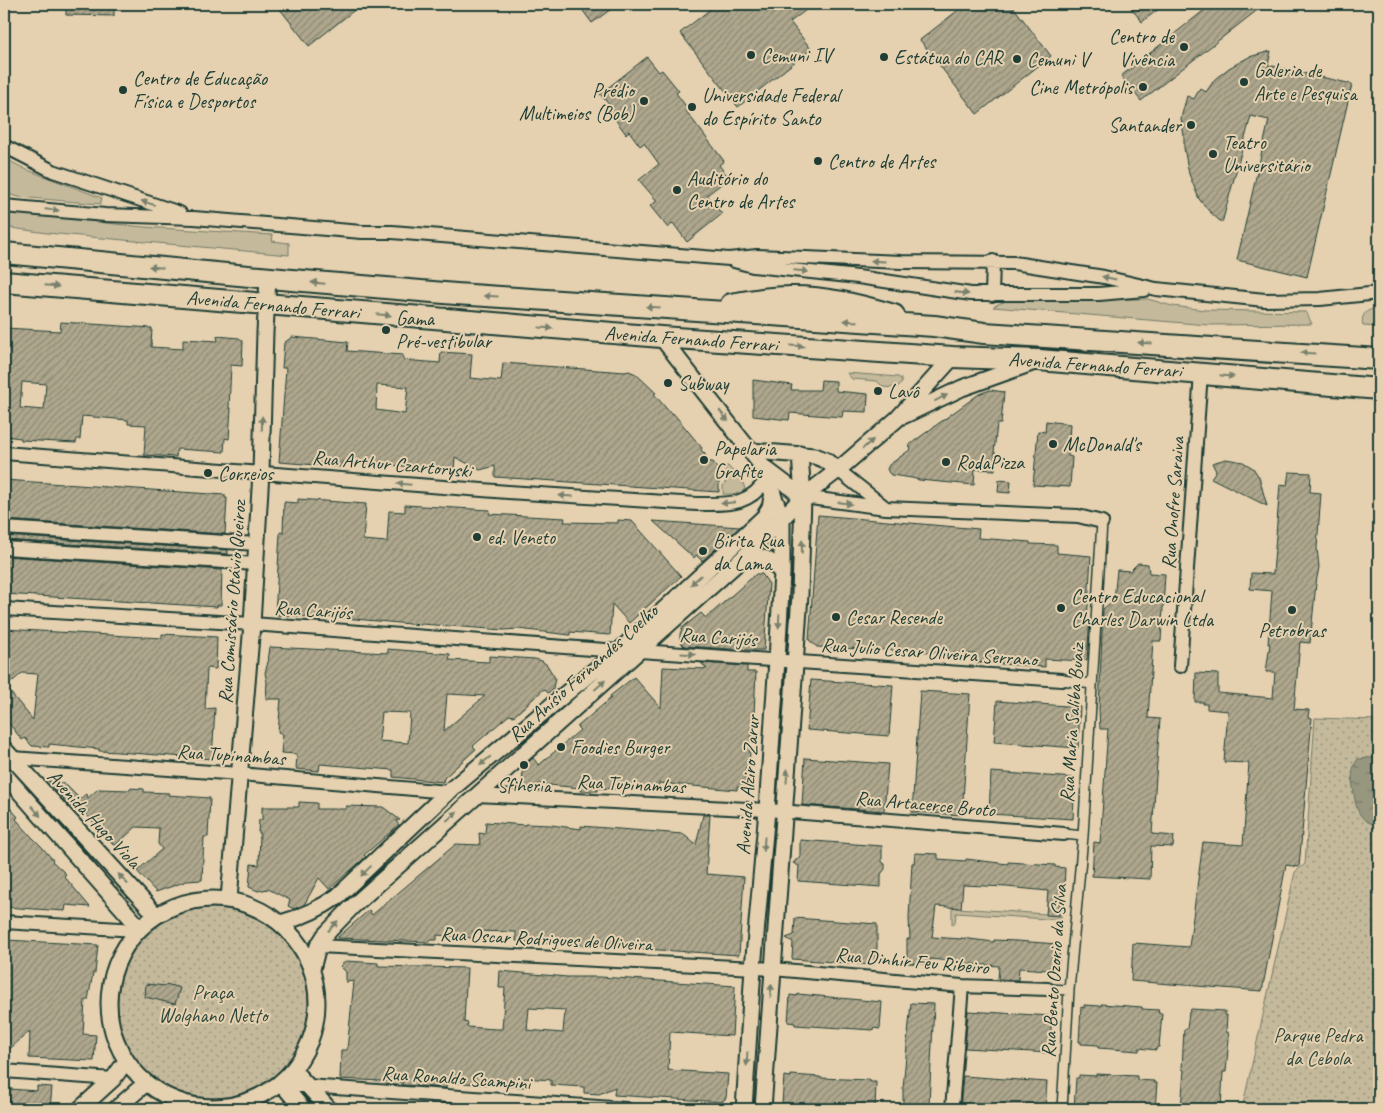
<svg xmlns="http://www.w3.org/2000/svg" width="1383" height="1113" font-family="Caveat,sans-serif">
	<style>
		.green { fill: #c4b99b; stroke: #727b68 }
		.park { fill: url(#park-dots); stroke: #727b68 }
		.water { fill: url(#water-ripples); stroke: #677361 }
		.building { fill: url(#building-hatch); stroke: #1f3d34; fill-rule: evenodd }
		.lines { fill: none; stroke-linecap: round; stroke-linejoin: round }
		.pedestrian-casing { stroke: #1f3d34; stroke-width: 12 }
		.minor-casing { stroke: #1f3d34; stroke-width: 16 }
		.tertiary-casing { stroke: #1f3d34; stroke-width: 19 }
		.primary-casing { stroke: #1f3d34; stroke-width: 24 }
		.pedestrian { stroke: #e5d1b0; stroke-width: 9 }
		.minor { stroke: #e5d1b0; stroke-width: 12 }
		.tertiary { stroke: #e5d1b0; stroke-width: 15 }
		.primary { stroke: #e5d1b0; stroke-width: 20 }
		.oneway { fill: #78806c }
		.poi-dot { fill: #1f3d34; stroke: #e5d1b0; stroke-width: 2 }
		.labels { text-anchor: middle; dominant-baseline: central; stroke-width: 4; stroke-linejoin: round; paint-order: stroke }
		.poi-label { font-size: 20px; fill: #1f3d34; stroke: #e5d1b0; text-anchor: start }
		.street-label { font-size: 20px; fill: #1f3d34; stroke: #e5d1b0 }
		.park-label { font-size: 20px; fill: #30493e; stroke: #e5d1b0 }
	</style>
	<defs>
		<pattern id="park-dots" width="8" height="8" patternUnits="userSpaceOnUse" patternTransform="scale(1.25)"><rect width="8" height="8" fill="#c4b99b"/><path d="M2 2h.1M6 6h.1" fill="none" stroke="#9f987f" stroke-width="1.8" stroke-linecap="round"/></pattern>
		<pattern id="water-ripples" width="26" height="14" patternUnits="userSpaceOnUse" patternTransform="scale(1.25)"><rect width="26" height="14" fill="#97977f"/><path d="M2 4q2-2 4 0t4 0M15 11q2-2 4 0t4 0" fill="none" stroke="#7b7c69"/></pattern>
		<pattern id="building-hatch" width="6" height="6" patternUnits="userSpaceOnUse" patternTransform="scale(1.25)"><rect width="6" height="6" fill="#aea78d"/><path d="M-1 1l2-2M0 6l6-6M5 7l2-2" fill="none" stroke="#8d8974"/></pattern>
	</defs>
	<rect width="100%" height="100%" fill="#e5d1b0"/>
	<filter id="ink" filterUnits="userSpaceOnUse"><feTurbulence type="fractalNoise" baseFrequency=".02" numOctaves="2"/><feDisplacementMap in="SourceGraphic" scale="10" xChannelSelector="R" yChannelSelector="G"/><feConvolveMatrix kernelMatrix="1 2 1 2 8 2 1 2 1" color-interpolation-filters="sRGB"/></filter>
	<g filter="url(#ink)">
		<path class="green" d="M4 158 25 169 102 198 100 204 19 197 4 193Z
			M4 212 144 227 273 235 272 241 289 243V255L47 233 4 227Z
			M1148 299 1172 306 1206 310 1306 312 1312 324 1208 325 993 307 998 304 1009 300Z
			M1379 308V327L1363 326C1360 313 1368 309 1379 308Z
			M847 373 898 377 901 379 902 383 896 388 883 387 877 381 852 379Z
			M726 466H728L743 483 745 489 739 494H723V486L728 478 725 470Z
			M957 897V908L1061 915V920L956 913 955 923 952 925V900Z"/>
		<path class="park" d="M1315 718 1379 720V1109H1242L1295 872 1305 864Z
			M118 1003a95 95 0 1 1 190 0a95 95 0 1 1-190 0Z"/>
		<path class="water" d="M1379 757V825C1360 823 1356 810 1354 794 1352 782 1350 769 1358 759Z"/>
		<path class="building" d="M66 4H114V16L66 15Z
			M276 4H362L309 46Z
			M578 4H618L592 23Z
			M717 4H814L790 22 811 49 738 107 680 33Z
			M966 4H1011L1051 56 977 114 920 40Z
			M1128 4H1165L1142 22Z
			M1212 4H1265L1141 101 1121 76Z
			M1271 51 1268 65 1352 84 1307 277 1237 260 1269 120 1251 116 1222 223 1208 210 1199 199 1189 174 1184 148V136L1181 118 1187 96 1194 99 1200 88 1206 92 1215 79 1229 68 1249 57Z
			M647 57 659 72 662 70 679 91 676 93 688 109 686 111 724 161 719 165 729 178 707 195 722 214 687 242 673 223 668 228 650 206 657 201 639 180 659 164 644 143 640 146 629 131 626 134 609 111 612 108 600 94Z
			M61 322 152 328 151 347 183 349V339L218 341 217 336 239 338 243 341 242 366 231 365 229 408H231L229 439 225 438 224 452 177 449 176 457 144 455 146 425 128 424V420L82 416 80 439H77L76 443 21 440V438L4 436V328L60 331ZM22 382 46 384 44 410 20 408Z
			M292 337 348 342 347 351 403 355V360L440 363 441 352 472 354 470 378 501 381 503 363 625 372 629 371 636 374 656 393 654 394 671 414 673 413 702 448 701 450 705 454 706 462H713L719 470V492L495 477V466L480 470 455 457 454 470 351 462H342L341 467 279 462 286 368H282L284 343ZM377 385 408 387 405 414 376 410Z
			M753 380 792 385 791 390H820L821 380 836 381V391L868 394 867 412 843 411 842 417 790 413 789 420 753 416Z
			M990 390 1004 392 1001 424H997L994 452H995V470L975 469 974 485 919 480 912 478 891 475 889 473 887 469 889 465 911 449 909 445 979 394Z
			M1046 421 1070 424 1068 456 1072 457 1070 487 1033 485 1038 431 1045 432Z
			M1226 459 1243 462 1253 468 1259 477 1267 506 1211 478 1216 471 1212 463Z
			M1289 472 1311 473 1310 492 1321 493 1317 548 1319 567 1316 583 1310 643 1300 642 1294 709 1309 710 1308 717 1312 718 1299 867 1286 865 1262 991 1131 981 1133 943 1189 947 1203 842 1243 845 1249 763 1224 762 1228 711 1207 709V704H1203L1204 702H1195L1196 673 1218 674V693L1273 698 1275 672H1266L1270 644H1268L1272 591 1250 589 1251 573 1273 574 1280 484 1287 485Z
			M4 480 225 495V498H227L225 534 4 520Z
			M999 480 1011 481 1010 493 998 492Z
			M298 499 366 504 363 540 387 542 389 511 405 512V505L490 510 489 514 565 518 564 522 618 523V520L632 521 681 576 629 623 612 604 610 635 570 632V635L518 629 504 630 421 624V625L344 618 275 615 280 534V532L283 533 284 502 298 503Z
			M818 515 979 529 978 538 1030 542V544L1057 545V553L1091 556 1087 622 1090 619 1087 660H1083V661L1045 659V667L974 662 975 654 817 647 809 640Z
			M653 521 740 527 702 561 696 555 694 558Z
			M4 536 228 550V554L4 540Z
			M4 556 222 570 221 605H217V607L4 594Z
			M1138 563 1148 564 1149 573 1165 574 1161 641H1153L1148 718 1160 719 1152 834 1174 836 1173 847 1151 846 1150 879 1092 876 1094 842 1100 843 1108 729H1100L1099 709 1103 609 1114 600 1117 570 1130 571Z
			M756 574H762L769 584 764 650H745L684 646 682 644 680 640V634L682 628 701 613 706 618Z
			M4 629 162 638V634L217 637 216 669 207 668 205 709 215 708 212 759 118 752 99 751V749L49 744V747L32 746 25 738 22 740 4 717ZM22 673 38 674 33 720 6 687Z
			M270 647 388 653V649L450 654 449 660 489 662V656L535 659 542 661 547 665 555 678 553 688 548 693 544 689 514 716 509 715 473 746 476 749 444 778 443 782 393 777V770L320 764 319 771 296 769 297 754 281 753 283 734 278 732 281 699H266L267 682 265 673 268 662ZM447 694 485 696 444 731ZM382 712 410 713 408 743 379 741Z
			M701 663 747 666V672H756L753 735H751L749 767H746L745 788 737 787V790L659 783 657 791 598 788V791H580V788L539 784 538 788 522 787 523 767 533 758 539 765 580 730 577 727 611 698 610 696 634 677 661 708 663 667 707 669Z
			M811 680 893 685 889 736 807 730Z
			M920 691 970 694 962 815 912 812Z
			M997 701 1080 707 1078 748 994 742Z
			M805 758 888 764 884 811 802 805Z
			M991 772 1075 778 1073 819 989 814Z
			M48 781 64 783 80 799 86 794 88 798 98 789 130 790V788L144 789V792L169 793 168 795 210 798 208 837H204L202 880 187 881 156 892 137 871 162 849 158 844 159 828 136 827 115 846 76 803 71 807Z
			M4 801 18 817 16 819 31 836 42 847 53 860 52 861 66 874 64 876 90 907 66 905 65 911 4 907Z
			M299 802 317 803V809H346V806L383 807 400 820 396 821 399 825 364 855 366 857 329 889 319 878 304 905 294 909 288 906 290 900 268 889 258 891 249 887 251 864 259 865 260 832H258L259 820H262V807H299Z
			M703 815H710L706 874 744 877 739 955 516 941V932L473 931 472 938 437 935V940H429V942L337 938 369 910 372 915 456 844 480 845 479 833 485 834 486 822 525 825V824L551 825 581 829V826L683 834 696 845Z
			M800 840 882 846V862L885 864V869L881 874V887L798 881 799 866 793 863 800 856Z
			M915 853 938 854V859L966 861V859L1008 864V862L1055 865V867L1065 868 1064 891 1061 890 1059 916 1046 915 1048 891 1007 887 963 885 961 908 936 906 932 937 961 939V938L994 942V940L1017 941 1057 944V946L1060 947 1058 968H1048V970L1019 968 1018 980 998 979 999 966 959 963V962L930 959V964L907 963V939H910L909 918 912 863H914Z
			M795 918 877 924V948L874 965 792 959 793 942 786 938 794 935Z
			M6 940 98 945 95 973H93L88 1000H85L83 1034 96 1035 94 1061 29 1058 30 1031 4 1054V981Z
			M346 961 378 963V966L467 968 464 1022 468 1023 467 1027 496 1029H502L505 988H499L500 971 567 977H600L735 986 732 1036 670 1032 668 1070 728 1074 726 1098 722 1102 614 1095 615 1087 599 1094 584 1093V1087L551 1085V1080L524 1078V1087L447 1082 446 1088 402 1085V1082L340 1079 341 1050H347L354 981 346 982V972L340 966ZM529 1008 565 1010 563 1033 527 1030Z
			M146 984 166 986V984L180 988 175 1004 145 997Z
			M798 994 882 1002 880 1029 873 1028V1030L795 1025V1023L788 1022 790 995 797 996Z
			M911 1003 934 1004 929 1104H927V1109H903V1088Z
			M1101 1004 1142 1007V1009L1159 1010 1158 1013H1162L1159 1047H1157L1156 1050 1139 1048V1051L1098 1048V1045L1081 1044V1042H1079L1081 1007 1084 1008V1005L1101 1006Z
			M1191 1009 1225 1011V1015H1227L1226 1032H1228L1229 1038 1226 1072H1223L1221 1109H1181L1184 1070 1182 1069 1184 1029H1187L1189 1012H1190Z
			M968 1011 1052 1016 1049 1053 965 1048Z
			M1096 1074 1137 1076V1080L1154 1081V1083H1157L1155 1109H1074L1076 1078H1079V1075L1096 1076Z
			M791 1075 820 1077V1078L870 1080V1082H876L875 1109H839L789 1105V1103H782L784 1076 791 1077Z
			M963 1076 1047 1082 1045 1109H960Z
			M37 1086 52 1087 50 1109H9L10 1089 37 1091Z"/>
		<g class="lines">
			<g class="pedestrian-casing">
				<path id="pedestrian" d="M1062 680 1092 684
					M1064 834 1083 836
					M1048 989 1069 990
					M1062 1109 1069 990 1083 836 1102 522"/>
			</g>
			<g class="minor-casing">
				<path id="minor" d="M4 146 53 171 180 213
					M4 206 105 215 194 218 362 232H392L729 259 757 256 902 262 1014 263 1104 277 1156 289 1265 300 1320 299 1379 293
					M734 261 753 266 858 277 971 294H1099L1144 290
					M992 295 993 261
					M4 453 508 492 697 504C726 504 750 507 767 478
					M838 470 886 508
					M803 497 886 508 1078 516 1102 522
					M4 528 257 544
					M4 548 256 564
					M4 609 252 624 619 651
					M640 651 1062 680
					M1180 666 1201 373
					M12 758 240 774 448 792
					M476 795 767 810 1064 834
					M4 922 136 930
					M318 946 773 969 962 986 1048 989
					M4 1071 113 1079
					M283 1086H308L626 1109
					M205 1109 206 1108
					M952 1109 962 986"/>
			</g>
			<g class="tertiary-casing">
				<path id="tertiary" d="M661 337 762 466 803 497
					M903 416 962 388 1032 363
					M752 451 815 456 825 460 838 470
					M743 558C762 554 769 558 782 573
					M4 749 156 915
					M4 774 139 927
					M109 1003a104 104 0 1 1 208 0a104 104 0 1 1-208 0Z
					M229 899 252 624 261 472 265 332 268 278
					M281 923C302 917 320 909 338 896L448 792 576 685 619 651 764 517 770 507 773 493
					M312 969 318 946 325 935 352 907 743 558 803 497 838 470 897 419 953 357
					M293 1070 329 1109
					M281 1083 303 1109
					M80 1109 113 1079 126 1061
					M116 1109 146 1083
					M744 1109 753 968 767 810 777 660 782 573V518L762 466
					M763 1109 800 595 803 497 800 454"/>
			</g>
			<g class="primary-casing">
				<path id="primary" d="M4 253 292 280 456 294 934 326 984 333 1379 359
					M4 282 661 337 953 357 1039 360 1379 389
					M731 304C749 301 769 297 788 297 824 296 859 305 894 315"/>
			</g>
			<use href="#pedestrian" class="pedestrian"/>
			<use href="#minor" class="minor"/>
			<use href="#tertiary" class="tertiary"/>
			<use href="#primary" class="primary"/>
		</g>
		<defs><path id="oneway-solid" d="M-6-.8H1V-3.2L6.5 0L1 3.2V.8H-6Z" transform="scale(1.25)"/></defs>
		<g class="oneway">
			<use href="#oneway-solid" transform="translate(148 203) rotate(-162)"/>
			<use href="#oneway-solid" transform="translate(52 210) rotate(5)"/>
			<use href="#oneway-solid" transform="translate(878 261) rotate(-177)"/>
			<use href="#oneway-solid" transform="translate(156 267) rotate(-175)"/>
			<use href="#oneway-solid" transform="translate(801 271) rotate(5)"/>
			<use href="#oneway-solid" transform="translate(1109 278) rotate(-168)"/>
			<use href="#oneway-solid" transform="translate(318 283) rotate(-175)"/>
			<use href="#oneway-solid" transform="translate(52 286) rotate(5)"/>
			<use href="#oneway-solid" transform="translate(962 293) rotate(8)"/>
			<use href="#oneway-solid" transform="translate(491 296) rotate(-176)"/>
			<use href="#oneway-solid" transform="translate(653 307) rotate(-176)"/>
			<use href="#oneway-solid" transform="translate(384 315) rotate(5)"/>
			<use href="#oneway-solid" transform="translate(851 321) rotate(-176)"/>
			<use href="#oneway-solid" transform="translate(546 328) rotate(4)"/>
			<use href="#oneway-solid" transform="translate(1145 343) rotate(-177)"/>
			<use href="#oneway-solid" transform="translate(797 346) rotate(4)"/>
			<use href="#oneway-solid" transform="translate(1308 353) rotate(-176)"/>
			<use href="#oneway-solid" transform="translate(1227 376) rotate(6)"/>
			<use href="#oneway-solid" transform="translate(941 398) rotate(-26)"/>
			<use href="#oneway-solid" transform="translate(724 416) rotate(51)"/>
			<use href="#oneway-solid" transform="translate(262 423) rotate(-89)"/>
			<use href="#oneway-solid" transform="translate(868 444) rotate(-41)"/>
			<use href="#oneway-solid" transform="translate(404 484) rotate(-175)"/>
			<use href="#oneway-solid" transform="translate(566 496) rotate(-176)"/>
			<use href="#oneway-solid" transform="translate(728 503) rotate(175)"/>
			<use href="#oneway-solid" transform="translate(845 503) rotate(8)"/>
			<use href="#oneway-solid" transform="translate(802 547) rotate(-88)"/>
			<use href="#oneway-solid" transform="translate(696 580) rotate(137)"/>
			<use href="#oneway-solid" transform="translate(779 621) rotate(93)"/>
			<use href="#oneway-solid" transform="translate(688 654) rotate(4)"/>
			<use href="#oneway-solid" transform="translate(600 685) rotate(-42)"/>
			<use href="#oneway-solid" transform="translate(485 761) rotate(140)"/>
			<use href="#oneway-solid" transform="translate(787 776) rotate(-86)"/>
			<use href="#oneway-solid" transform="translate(36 811) rotate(49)"/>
			<use href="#oneway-solid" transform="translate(452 816) rotate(-42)"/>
			<use href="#oneway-solid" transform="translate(764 844) rotate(95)"/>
			<use href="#oneway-solid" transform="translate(366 871) rotate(136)"/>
			<use href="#oneway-solid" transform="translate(123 879) rotate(-133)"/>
			<use href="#oneway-solid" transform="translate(333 926) rotate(-47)"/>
			<use href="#oneway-solid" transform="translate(771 991) rotate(-86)"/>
			<use href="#oneway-solid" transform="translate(747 1059) rotate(93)"/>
		</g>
	</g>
	<g class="poi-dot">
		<circle cx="1184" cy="47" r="5"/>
		<circle cx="751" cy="55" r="5"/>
		<circle cx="884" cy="57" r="5"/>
		<circle cx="1017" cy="59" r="5"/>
		<circle cx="1244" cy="82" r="5"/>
		<circle cx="1143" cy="87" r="5"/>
		<circle cx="123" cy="90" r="5"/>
		<circle cx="644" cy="101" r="5"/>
		<circle cx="692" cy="107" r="5"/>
		<circle cx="1191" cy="125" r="5"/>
		<circle cx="1213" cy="154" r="5"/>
		<circle cx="818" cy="161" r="5"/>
		<circle cx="677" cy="190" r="5"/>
		<circle cx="386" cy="330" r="5"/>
		<circle cx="668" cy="383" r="5"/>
		<circle cx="878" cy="391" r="5"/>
		<circle cx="1053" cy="444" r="5"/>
		<circle cx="704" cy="460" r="5"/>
		<circle cx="946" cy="462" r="5"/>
		<circle cx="208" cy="473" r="5"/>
		<circle cx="477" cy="537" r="5"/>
		<circle cx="703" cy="551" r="5"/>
		<circle cx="1061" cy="608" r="5"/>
		<circle cx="1292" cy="610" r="5"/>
		<circle cx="836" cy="617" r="5"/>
		<circle cx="561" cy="747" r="5"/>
		<circle cx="524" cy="765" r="5"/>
	</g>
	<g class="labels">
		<g class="poi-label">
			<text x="1174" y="36" text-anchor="end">Centro de<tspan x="1174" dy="23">Vivência</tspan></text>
			<text x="761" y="55">Cemuni IV</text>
			<text x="894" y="57">Estátua do CAR</text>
			<text x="1027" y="59">Cemuni V</text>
			<text x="1254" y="70">Galeria de<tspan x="1254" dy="23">Arte e Pesquisa</tspan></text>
			<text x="133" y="78">Centro de Educação<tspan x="133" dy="23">Física e Desportos</tspan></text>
			<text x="1133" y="87" text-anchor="end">Cine Metrópolis</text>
			<text x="634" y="90" text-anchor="end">Prédio<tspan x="634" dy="23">Multimeios (Bob)</tspan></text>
			<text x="702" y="95">Universidade Federal<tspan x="702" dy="23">do Espírito Santo</tspan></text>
			<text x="1181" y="125" text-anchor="end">Santander</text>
			<text x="1223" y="142">Teatro<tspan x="1223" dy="23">Universitário</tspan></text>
			<text x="828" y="161">Centro de Artes</text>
			<text x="687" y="178">Auditório do<tspan x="687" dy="23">Centro de Artes</tspan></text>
			<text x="396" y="318">Gama<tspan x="396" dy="23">Pré-vestibular</tspan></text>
			<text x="678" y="383">Subway</text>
			<text x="888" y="391">Lavô</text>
			<text x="1063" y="444">McDonald's</text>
			<text x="714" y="448">Papelaria<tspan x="714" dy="23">Grafite</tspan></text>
			<text x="956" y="462">RodaPizza</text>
			<text x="218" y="473">Correios</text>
			<text x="487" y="537">ed. Veneto</text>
			<text x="713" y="540">Birita Rua<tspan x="713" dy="23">da Lama</tspan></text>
			<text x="1071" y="596">Centro Educacional<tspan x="1071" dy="23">Charles Darwin Ltda</tspan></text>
			<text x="846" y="617">Cesar Resende</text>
			<text x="1292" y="630" text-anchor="middle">Petrobras</text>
			<text x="571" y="747">Foodies Burger</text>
			<text x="524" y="785" text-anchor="middle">Sfiheria</text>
		</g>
		<g class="street-label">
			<text transform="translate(273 305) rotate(5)">Avenida Fernando Ferrari</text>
			<text transform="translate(691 339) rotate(4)">Avenida Fernando Ferrari</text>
			<text transform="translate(1095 365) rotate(4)">Avenida Fernando Ferrari</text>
			<text transform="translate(392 464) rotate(5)">Rua Arthur Czartoryski</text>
			<text transform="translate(1173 503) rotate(-86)">Rua Onofre Saraiva</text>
			<text transform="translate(232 602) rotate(-86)">Rua Comissário Otávio Queiroz</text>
			<text transform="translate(313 610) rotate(4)">Rua Carijós</text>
			<text transform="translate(718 637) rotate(4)">Rua Carijós</text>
			<text transform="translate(929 652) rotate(4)">Rua Julio Cesar Oliveira Serrano</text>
			<text transform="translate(583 673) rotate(-42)">Rua Anísio Fernandes Coelho</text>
			<text transform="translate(1072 723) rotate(-86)">Rua Maria Saliba Buaiz</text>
			<text transform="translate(231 755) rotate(4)">Rua Tupinambas</text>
			<text transform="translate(631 784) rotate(3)">Rua Tupinambas</text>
			<text transform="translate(748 785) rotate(-86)">Avenida Alziro Zarur</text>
			<text transform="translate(925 804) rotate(5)">Rua Artacerce Broto</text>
			<text transform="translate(94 819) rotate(47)">Avenida Hugo Viola</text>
			<text transform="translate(546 939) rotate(3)">Rua Oscar Rodrigues de Oliveira</text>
			<text transform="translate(912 961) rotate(5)">Rua Dinhir Feu Ribeiro</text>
			<text transform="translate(1054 971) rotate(-86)">Rua Bento Ozorio da Silva</text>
			<text transform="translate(456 1078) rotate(4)">Rua Ronaldo Scampini</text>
		</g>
		<g class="park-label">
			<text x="213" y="992">Praça<tspan x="213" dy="23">Wolghano Netto</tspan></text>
			<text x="1318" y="1035">Parque Pedra<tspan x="1318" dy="23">da Cebola</tspan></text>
		</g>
	</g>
	<rect width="1383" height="1113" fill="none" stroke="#e5d1b0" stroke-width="20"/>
	<rect x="10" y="10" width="1363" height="1093" fill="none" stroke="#1f3d34" stroke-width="2" filter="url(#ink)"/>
</svg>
